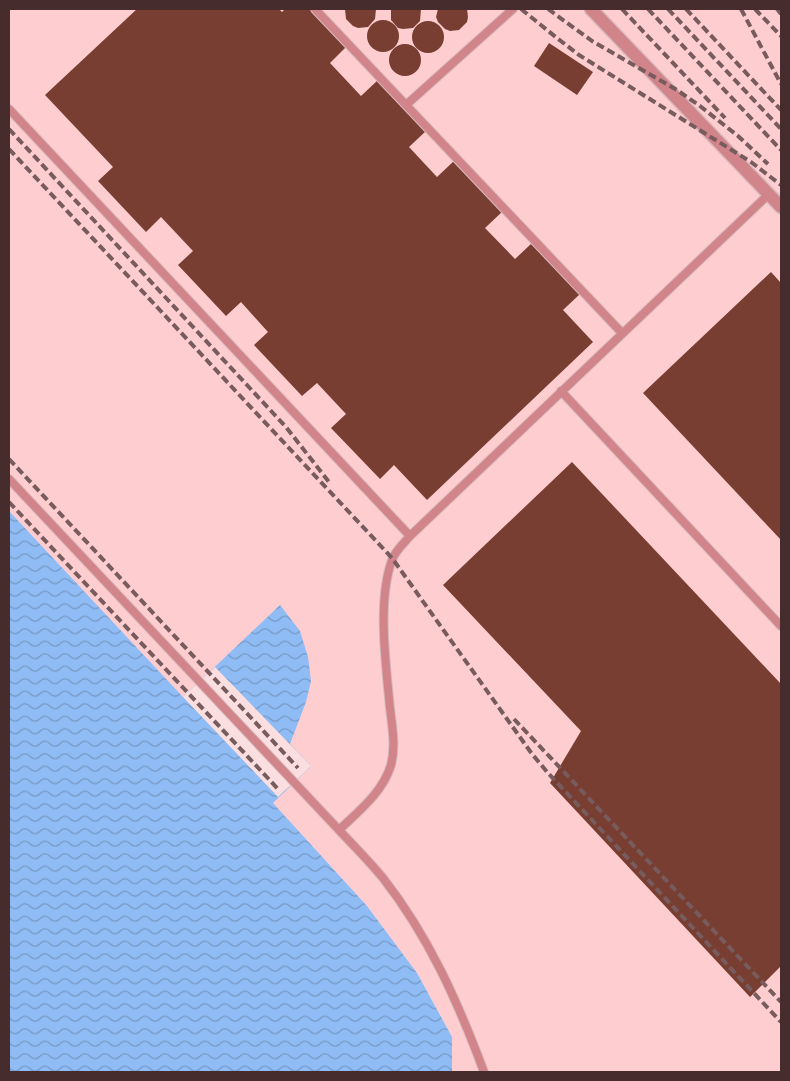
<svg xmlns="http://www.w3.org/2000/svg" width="790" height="1081" font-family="Poppins,sans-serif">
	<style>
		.built { fill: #fecdd0 }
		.water { fill: url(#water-waves) }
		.pier { fill: #fbdedf }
		.building { fill: #773e31 }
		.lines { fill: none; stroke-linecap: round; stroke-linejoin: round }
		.lane-casing { stroke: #d7babc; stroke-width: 10 }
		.street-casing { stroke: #d7babc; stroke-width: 15 }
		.lane { stroke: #d2848b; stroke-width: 8 }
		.street { stroke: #d2848b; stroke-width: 12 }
		.rail { stroke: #775b5d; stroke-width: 4; stroke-dasharray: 8 4; stroke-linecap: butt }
	</style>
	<defs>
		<pattern id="water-waves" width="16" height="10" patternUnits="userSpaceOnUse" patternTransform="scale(1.25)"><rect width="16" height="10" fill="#8fbcf4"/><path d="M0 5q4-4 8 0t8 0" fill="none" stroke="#7799c6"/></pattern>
	</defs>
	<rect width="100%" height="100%" fill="#fbdedf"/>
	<path class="built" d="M9 9H781V1072H452V1037L417 973 367 906 273 803 278 797 290 744 306 702 280 606 183 697 9 511Z"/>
	<path class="water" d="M9 511 183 697 280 605 300 631 308 657 311 681 306 702 290 744 311 766 273 803 367 906 417 973 452 1037V1072H9Z"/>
	<path class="pier" d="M215 667 311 766 278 797 183 697Z"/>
	<path class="building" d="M137 9H279L282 12 285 9H310L346 47 330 63 361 96 378 80 426 131 409 147 437 177 455 160 503 211 485 228 515 259 532 243 580 294 563 310 593 342 427 500 394 465 380 479 331 428 346 414 317 383 302 396 254 345 268 332 241 302 226 316 178 265 193 251 161 217 146 232 98 181 113 167 45 95Z
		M345 9H376L375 19 368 27 358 28 353 26 346 19Z
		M391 9H421L420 21 413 28 403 29 398 28 391 20Z
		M438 9H467L468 17 467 22 459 30 450 31 445 29 438 22 436 17Z
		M367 36a16 16 0 1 1 32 0a16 16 0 1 1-32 0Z
		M412 37a16 16 0 1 1 32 0a16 16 0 1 1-32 0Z
		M549 43 593 72 577 95 534 66Z
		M389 60a16 16 0 1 1 32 0a16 16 0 1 1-32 0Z
		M771 272 781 283V540L643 393Z
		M572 462 781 684V966L750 997 550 783 581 731 443 585Z"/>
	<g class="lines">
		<g class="lane-casing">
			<path id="lane" d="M315 9 622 333
				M406 105 513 9
				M9 109 410 536
				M561 391 781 626
				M9 479 339 830C359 811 383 792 391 765 396 746 392 726 390 708 386 665 377 601 392 560 395 551 404 543 410 536L769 194
				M339 830C354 846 369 861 383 878 429 937 458 1002 484 1072"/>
		</g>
		<g class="street-casing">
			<path id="street" d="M591 9 781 207"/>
		</g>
		<use href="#lane" class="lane"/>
		<use href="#street" class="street"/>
		<path class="rail" d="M521 9 557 38 579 55 751 162 781 185
			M548 9 592 41 677 90 700 106 738 136 768 164
			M622 9 725 118
			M648 9 781 150
			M668 9 781 129
			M686 9 781 110
			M741 9 781 84
			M755 9 781 36
			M777 9 781 14
			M9 129 286 427 329 482
			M9 149 392 558 532 754 548 773 781 1022
			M9 459 298 768
			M9 502 278 789
			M514 719 781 1002"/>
	</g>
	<rect width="790" height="1081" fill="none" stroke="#472c2e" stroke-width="20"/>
</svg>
